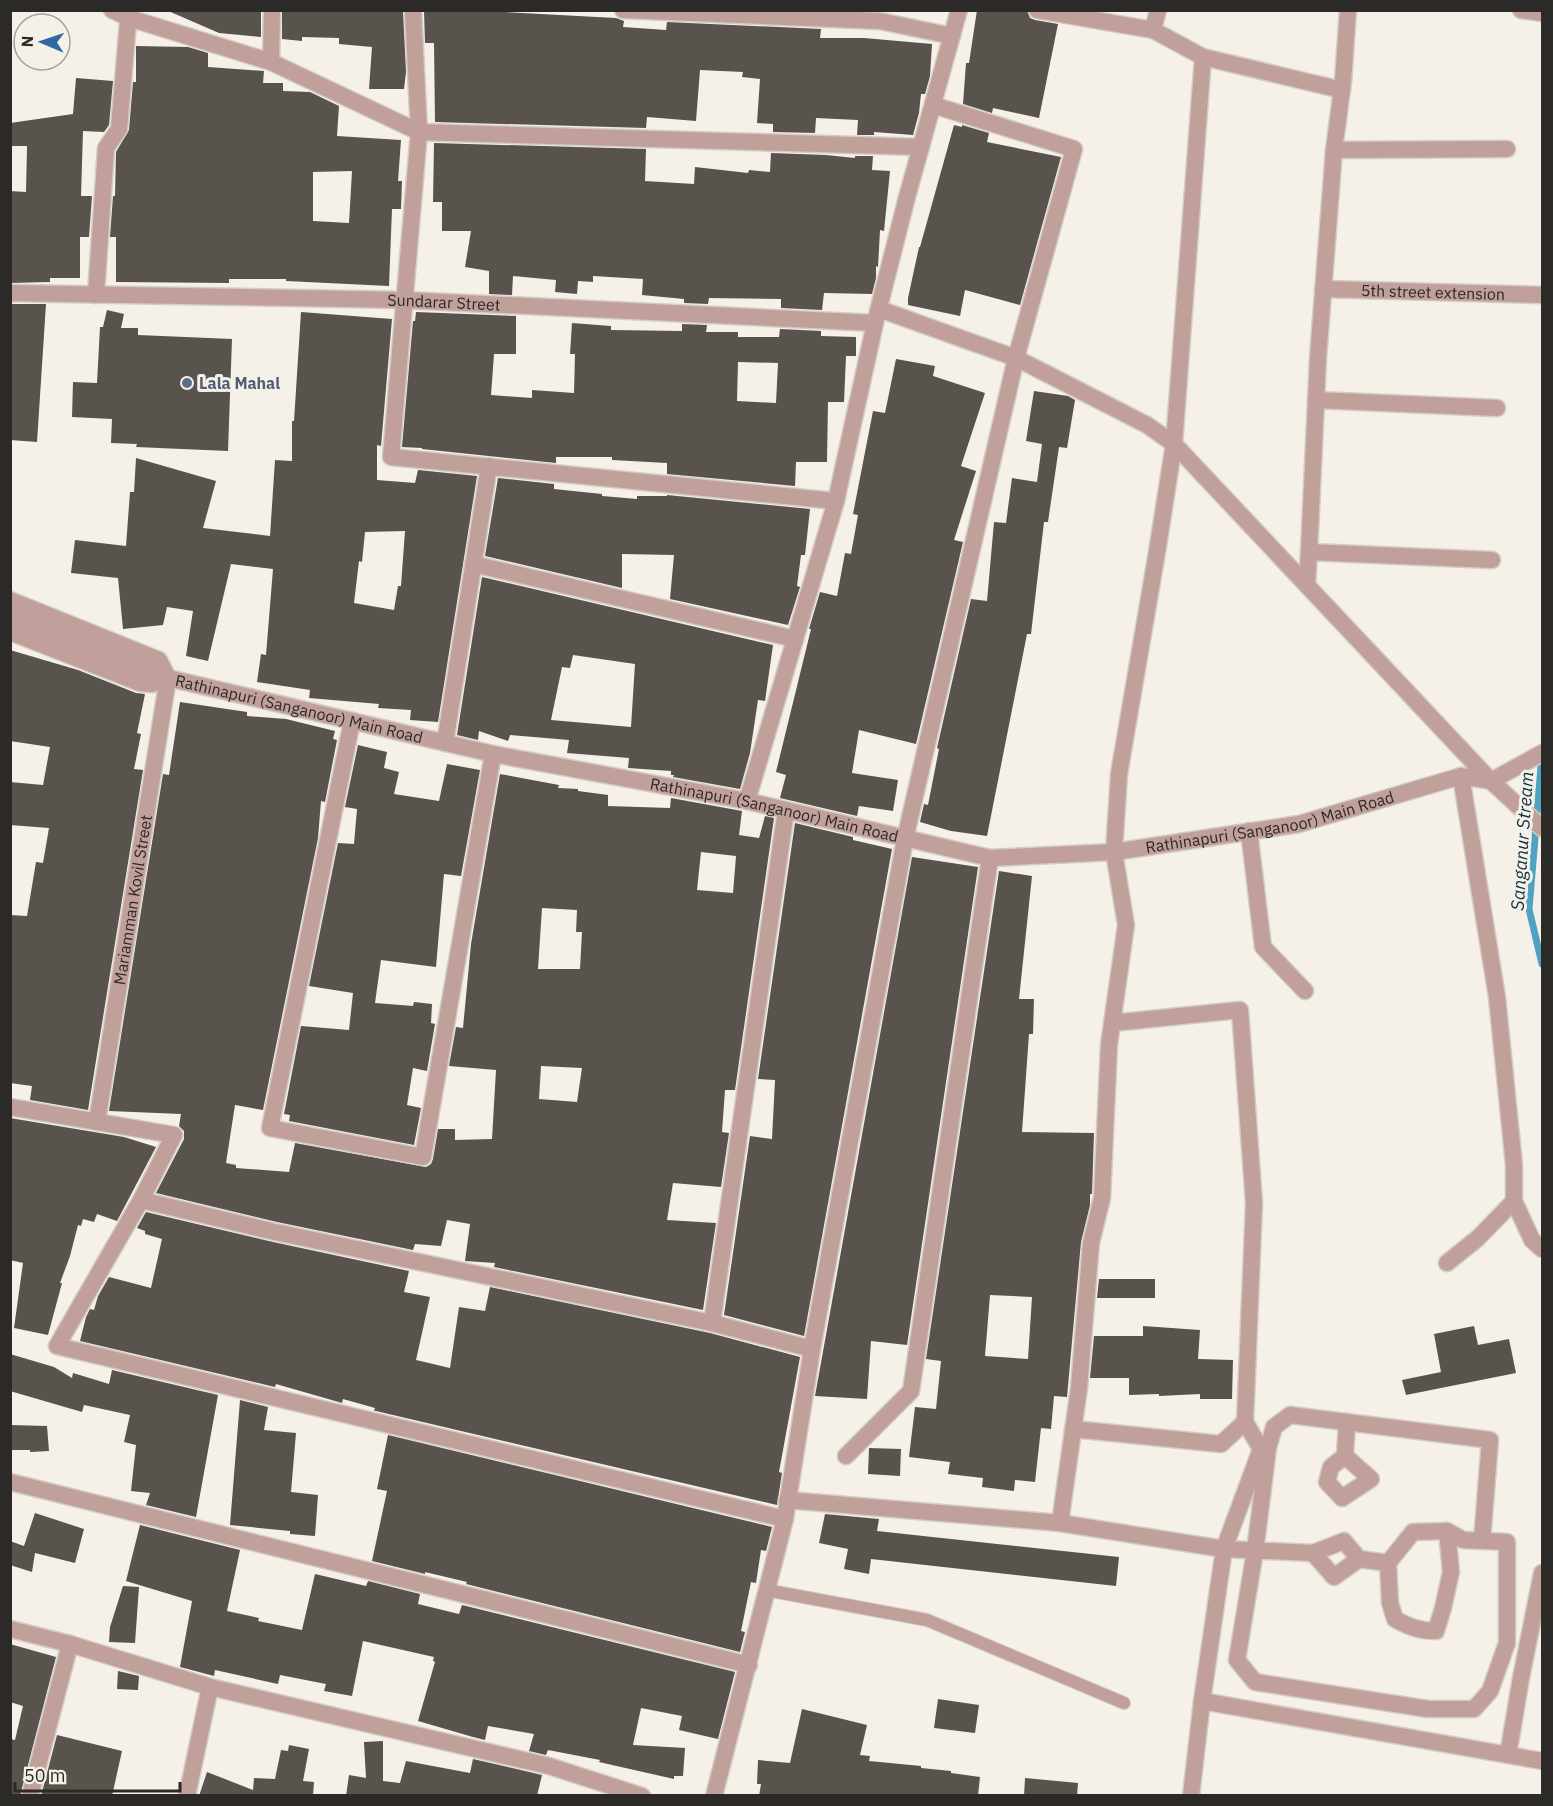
<svg xmlns="http://www.w3.org/2000/svg" width="1553" height="1806" font-family="'IBM Plex Sans',sans-serif">
	<style>
		.lines { fill: none; stroke-linecap: round; stroke-linejoin: round }
		.stream { stroke: #4fa2c2; stroke-width: 7 }
		.building { fill: #58534c; fill-rule: evenodd }
		.service-casing { stroke: #d2cdc5; stroke-width: 14 }
		.minor-casing { stroke: #d2cdc5; stroke-width: 19 }
		.tertiary-casing { stroke: #d2cdc5; stroke-width: 19 }
		.service { stroke: #c19f9b; stroke-width: 12 }
		.minor { stroke: #c19f9b; stroke-width: 16 }
		.tertiary { stroke: #c19f9b; stroke-width: 16 }
		.service-dot { fill: #5c6f8a; stroke: #f6f1e8; stroke-width: 2 }
		.labels { text-anchor: middle; dominant-baseline: central; stroke-width: 6; stroke-linejoin: round; paint-order: stroke }
		.street-label { font-size: 16px; fill: #2c2a26; stroke: #f6f1e8 }
		.service-label { font-size: 16px; font-weight: bold; fill: #4e5e75; stroke: #f6f1e8; text-anchor: start }
		.water-label { font-size: 18px; font-style: italic; fill: #0b3240; stroke: #f6f1e8 }
	</style>
	<rect width="100%" height="100%" fill="#f6f1e8"/>
	<g class="lines">
		<path class="stream" d="M1542 755 1529 909 1542 964"/>
	</g>
	<path class="building" d="M166 10H261V37L219 33Z
		M282 10 403 11 406 72 404 89H369L372 47 339 44V38L302 37V41L282 39Z
		M977 10H1027L1030 18 1035 20 1058 24 1039 118 993 108 992 113 963 104 966 63H969Z
		M424 11H487L616 18 624 21 623 27 666 30 667 22 821 29 820 38H864L932 44 930 76 925 94H921L919 113 913 135 874 132V135H857L858 120 816 118 815 133 773 132V124L757 123 760 79 742 77 743 72 700 70 696 121 647 117 646 128 435 122 434 43H425Z
		M136 46 188 47 208 53V67L264 71 263 83H283V91L310 92 339 106 337 136 401 140 398 181H402L401 209H392L389 286 286 281V279H229V283L116 282V237H110L113 196H115L116 152 129 130 133 82H136ZM352 171 349 223 313 221V172Z
		M76 78 113 81 109 125 104 132 83 131 81 196H92L89 237H80V278H50V282L10 283V191L26 192 27 146H10V123L73 114Z
		M954 125 962 127V125L989 133 987 142 1061 157 1020 305 965 290 960 316 908 305V298L919 247H920Z
		M434 143 646 149 645 181 694 184 695 167 748 173 749 170 770 172 771 153 826 155 855 158V156H873L872 170 890 171 884 231 880 230 878 267 876 266V278L872 294 824 293 822 310 781 308V299L709 298 708 304 684 303V299L642 295 643 279 593 276V282L578 281 577 294 555 292 556 280 513 276 512 295 489 294V271L465 267 471 231H442V202H433Z
		M10 304H46L37 442 10 440Z
		M107 310 124 314 121 328H138V335L232 339 228 451 136 447 137 444 111 443 112 419 72 417 73 382 97 383 100 327H103Z
		M301 312 392 319 381 446 377 445V480L415 483 418 470 477 476 438 722 410 720 411 710 378 708 379 704 309 698 310 690 257 682 261 654 266 655 273 569 231 564 208 661 186 656 193 611 167 607 163 625 123 629 118 578 71 573 75 540 126 546 130 492H134L136 458 216 481 203 528 270 536 275 460 292 461V421H294ZM405 531 401 586H398L394 610 354 603 359 561 362 562 365 532Z
		M416 312 516 316V354H494L491 395 532 398V390L574 393 575 354H570L572 323 611 326V330L682 331V324L707 325 706 332H738V337H779L780 329 821 331V336L856 337V356H846L844 402H828L827 462H796L795 486 667 474V463L612 460V457H556V463L422 449V448L402 447 413 321H415ZM738 362 778 363 776 403 737 401Z
		M896 359 935 366 933 376 985 393 961 466 976 471 954 540 963 542 916 744 859 730 852 773 898 780 893 811 859 806 857 816 780 798 786 775 776 772 811 629H809L820 592 837 596 845 553 851 554 858 515 853 514 873 411 885 413Z
		M1034 391 1068 396 1075 400 1067 448 1059 447 1048 522H1044L1031 634H1027L987 836 951 831 920 822 924 804 928 805 939 749 937 748 971 599 987 601 994 522 1006 523 1012 478 1037 482 1042 444 1026 441Z
		M498 478 554 484V489L602 494V496L637 499V496H667V495L810 509 805 555H801L797 586 800 587 788 625 670 599 674 555 622 554V588L485 556Z
		M482 577 773 645 765 701 758 700 750 753 740 789 673 777 674 775H671V771L628 768 629 758 567 753 569 740 510 735 508 741 479 731 478 740 457 735ZM573 655 635 664 631 727 551 720 562 667 570 668Z
		M10 650 78 670 136 693 145 694 137 733 141 734 134 769 143 770 88 1110 30 1100 32 1086 10 1083V915L27 916 36 862 43 863 49 828 10 825V782L43 785 50 747 10 741Z
		M180 702 247 712V716L286 719 335 731 333 739 337 740 325 802 321 801 318 838 263 1110 235 1105 226 1163 236 1165V1168L289 1172 295 1143 426 1167 431 1164 433 1159 438 1129H455V1140L492 1139 496 1070 449 1066 456 1027 463 1028 471 944 500 774 559 785 558 788 578 789V791L608 795V806L670 808 671 798 742 811 739 835 759 838 765 816 774 818 735 1090H725L722 1132 729 1133 721 1187 673 1183 667 1220 716 1223 703 1310 494 1267 495 1263 465 1261 470 1224 447 1220 441 1246 415 1244 413 1250 277 1222 156 1193 184 1139V1131L179 1126 181 1114 109 1111 163 774 169 775ZM701 852 736 856 733 893 697 890ZM542 908 577 910 576 932H582L580 969H538ZM541 1066 582 1068 577 1102 539 1099Z
		M358 745 387 752 384 768 399 772 394 794 439 801 447 764 480 770 461 876 444 874 436 967 381 960 375 1003 413 1006 414 1002 432 1004 431 1023 435 1024 427 1071 413 1068 407 1105 421 1108 414 1145 289 1121 290 1115 284 1114 301 1026 349 1030 353 993 309 986 338 843 354 844 357 809 345 807Z
		M795 823 853 837V840L892 849 804 1336 724 1315 750 1136 772 1139 775 1080 758 1079Z
		M912 857 978 867 907 1345 871 1341 867 1399 815 1396Z
		M999 871 1032 876 1019 999H1034L1033 1034H1029L1022 1132 1094 1133 1092 1194H1090V1205L1081 1242 1067 1397 1054 1396 1051 1429 1041 1428 1035 1482 1015 1480 1014 1491 982 1487 983 1478 948 1474 950 1462 909 1457 915 1407 936 1409 941 1361 926 1359ZM990 1295 1032 1297 1028 1359 985 1356Z
		M10 1118 124 1137 156 1147 117 1221 97 1214 94 1222 83 1219 81 1226 78 1225 70 1256 60 1283H62L48 1335 14 1328 23 1263 10 1260Z
		M146 1212 273 1242 409 1271 404 1292 430 1297 416 1360 450 1368 459 1307 485 1311 490 1287 710 1333 800 1357 779 1472 782 1473 777 1505 376 1411H374L375 1408 343 1399 342 1403 276 1384 275 1387 80 1341 86 1317 90 1309 94 1310 98 1296 109 1277 151 1288 162 1239 145 1234V1231L137 1228Z
		M1099 1279H1155V1298H1097Z
		M1143 1326 1200 1330 1198 1359 1233 1360 1232 1399H1200V1394L1159 1396V1394L1129 1395V1378H1090L1094 1336H1143Z
		M1474 1326 1478 1345 1509 1339 1516 1373 1406 1395 1402 1380 1441 1372 1434 1334Z
		M10 1354 54 1367 72 1378 73 1373 109 1384 112 1370 218 1395 196 1517 146 1505 150 1493 131 1491 136 1445 124 1442 130 1415 84 1405 82 1412 10 1391Z
		M240 1400 268 1407 264 1430 296 1433 291 1492 318 1495 315 1536 290 1534V1531L230 1525Z
		M10 1425 47 1426 49 1451 30 1452V1450H10Z
		M388 1435 772 1527 766 1551 761 1550 756 1583 751 1582 741 1631 745 1632 740 1652 466 1584 467 1582 425 1572V1574L372 1561 387 1491 377 1489Z
		M869 1448 901 1449 900 1476 868 1474Z
		M35 1513 84 1529 75 1563 35 1553 32 1572 10 1565V1541L24 1546Z
		M825 1514 879 1519 877 1531 1119 1557 1116 1586 871 1559 869 1574 844 1569 848 1549 819 1543Z
		M140 1525 240 1550 227 1611 259 1618 258 1621 302 1630 315 1574 366 1586 368 1581 420 1594 418 1604 459 1614 462 1605 735 1672 718 1739 679 1730 682 1716 641 1708 633 1745 685 1748 683 1776H674V1779L599 1762 600 1760 548 1750 546 1755 529 1751 534 1734 488 1726 485 1740 473 1737 418 1721 435 1662 433 1661 434 1657 363 1641 352 1696 324 1691 326 1684 280 1675 278 1684 215 1670 214 1676 180 1667 192 1601 126 1581Z
		M123 1586 139 1587 135 1643 109 1642 110 1627Z
		M10 1644 56 1657 20 1796H10V1739L15 1740 23 1706 10 1702Z
		M118 1671 139 1676 138 1690 117 1689Z
		M938 1699 979 1705 975 1733 934 1728Z
		M802 1709 867 1725 860 1755 870 1756 869 1761 921 1766V1768L951 1771V1773L980 1777 978 1796H759L761 1784H757L758 1760 790 1763Z
		M57 1735 122 1751 112 1796H41Z
		M383 1741V1781L400 1783 406 1761 470 1773 473 1759 542 1775 537 1796H346L349 1775 366 1778 364 1742Z
		M289 1745 309 1749 303 1781 314 1782 313 1796H199L207 1772 253 1790 254 1778 275 1779 281 1750 288 1751Z
		M1025 1778 1078 1783 1077 1796H1024Z"/>
	<g class="lines">
		<g class="service-casing">
			<path id="service" d="M766 1590 927 1620 1124 1703"/>
		</g>
		<g class="minor-casing">
			<g id="minor">
				<path d="M112 10 129 18 271 62 419 132 921 147"/>
				<path d="M413 10 419 132 391 457 836 501"/>
				<path d="M623 10 880 21 952 36"/>
				<path d="M1037 10 1153 30"/>
				<path d="M1521 10 1542 13"/>
				<path d="M271 62 272 10"/>
				<path d="M1334 150 1507 149"/>
				<path id="s1" d="M1323 289 1542 295"/>
				<path id="s2" d="M10 293 404 300 875 323"/>
				<path d="M96 295 106 148 119 129 129 10"/>
				<path d="M879 309 1016 358 1147 425 1174 444 1157 552 1119 774 1114 852 1126 925 1109 1045 1102 1198 1091 1243 1079 1388 1060 1523 1224 1549 1202 1701 1191 1796"/>
				<path d="M1316 400 1497 408"/>
				<path d="M1309 552 1318 358 1334 150 1343 81 1348 10"/>
				<path d="M473 564 795 639"/>
				<path d="M1307 585 1309 552 1492 560"/>
				<path d="M10 600 159 660 168 678"/>
				<path d="M10 632 140 683 152 684 168 678"/>
				<path d="M352 721 270 1128 423 1157 493 754"/>
				<path d="M445 743 489 466"/>
				<path d="M1461 776 1497 997 1514 1165V1201L1532 1240 1542 1249"/>
				<path d="M747 801 836 501 875 323 907 197 959 10"/>
				<path d="M1249 831 1263 947 1305 991"/>
				<path d="M1112 1023 1240 1010 1254 1203 1245 1422 1261 1449 1224 1549 1313 1553 1344 1541 1359 1559 1388 1563 1413 1532 1447 1531 1463 1540 1507 1542V1643L1490 1691 1474 1709H1428L1255 1682 1237 1660 1255 1551 1268 1448 1274 1427 1290 1415 1490 1440 1482 1541"/>
				<path d="M10 1107 174 1135 141 1200 57 1346 785 1519"/>
				<path id="s3" d="M97 1122 168 678"/>
				<path d="M141 1200 275 1232 712 1323 812 1349"/>
				<path d="M1447 1263 1478 1238 1514 1201"/>
				<path d="M712 1323 786 810"/>
				<path d="M1073 1429 1221 1444 1245 1422"/>
				<path d="M846 1456 911 1391 990 858"/>
				<path d="M1345 1456 1371 1479 1342 1498 1327 1482 1331 1467 1345 1456 1347 1422"/>
				<path d="M10 1482 749 1665"/>
				<path d="M787 1500 1060 1523"/>
				<path d="M1313 1553 1334 1577 1359 1559"/>
				<path d="M1388 1563 1390 1603 1395 1619C1409 1627 1420 1631 1436 1631L1443 1608 1451 1572 1447 1531"/>
				<path d="M10 1629 70 1644 210 1687 549 1766 642 1796"/>
				<path d="M1202 1701 1542 1761"/>
				<path d="M1508 1755 1521 1678 1542 1573"/>
				<path d="M30 1796 70 1644"/>
				<path d="M187 1796 210 1687"/>
				<path d="M714 1796 785 1519 812 1349 905 839 1016 358 1074 149 933 105"/>
			</g>
		</g>
		<g class="tertiary-casing">
			<g id="tertiary">
				<path d="M1158 10 1153 30 1203 57 1342 90"/>
				<path d="M1203 57 1174 444 1491 781 1542 828"/>
				<path id="s4" d="M10 617 168 678 493 754 747 801 990 858 1114 852 1299 824 1461 776 1491 781 1542 753"/>
			</g>
		</g>
		<use href="#service" class="service"/>
		<use href="#minor" class="minor"/>
		<use href="#tertiary" class="tertiary"/>
	</g>
	<circle class="service-dot" cx="187" cy="383" r="6"/>
	<g class="labels">
		<g class="street-label">
			<text stroke="none"><textPath href="#s1" startOffset="110">5th street extension</textPath></text>
			<text stroke="none"><textPath href="#s2" startOffset="434">Sundarar Street</textPath></text>
			<text stroke="none"><textPath href="#s4" startOffset="304">Rathinapuri (Sanganoor) Main Road</textPath></text>
			<text stroke="none"><textPath href="#s4" startOffset="790">Rathinapuri (Sanganoor) Main Road</textPath></text>
			<text stroke="none"><textPath href="#s4" startOffset="1294">Rathinapuri (Sanganoor) Main Road</textPath></text>
			<text stroke="none"><textPath href="#s3" startOffset="225">Mariamman Kovil Street</textPath></text>
		</g>
		<g class="service-label">
			<text x="199" y="383">Lala Mahal</text>
		</g>
		<g class="water-label">
			<text transform="translate(1522 841) rotate(-86)">Sanganur Stream</text>
		</g>
	</g>
	<rect width="1553" height="1806" fill="none" stroke="#2c2a26" stroke-width="24"/>
	<g transform="translate(42 42) rotate(272)"><circle r="28" fill="#f6f1e8" stroke="#a5a19a" stroke-width="1.5"/>
	<path d="M0-4.5L10 22L0 15L-10 22Z" fill="#2d6aa1"/>
	<text y="-9" font-size="16" font-weight="bold" text-anchor="middle" fill="#2c2a26">N</text>
	</g>
	<path d="M15 1782v9h165v-9" fill="none" stroke="#2c2a26" stroke-width="3"/>
	<text x="24" y="1782" font-size="18" fill="#2c2a26" stroke="#f6f1e8" stroke-width="4.5" paint-order="stroke">50 m</text>
</svg>
